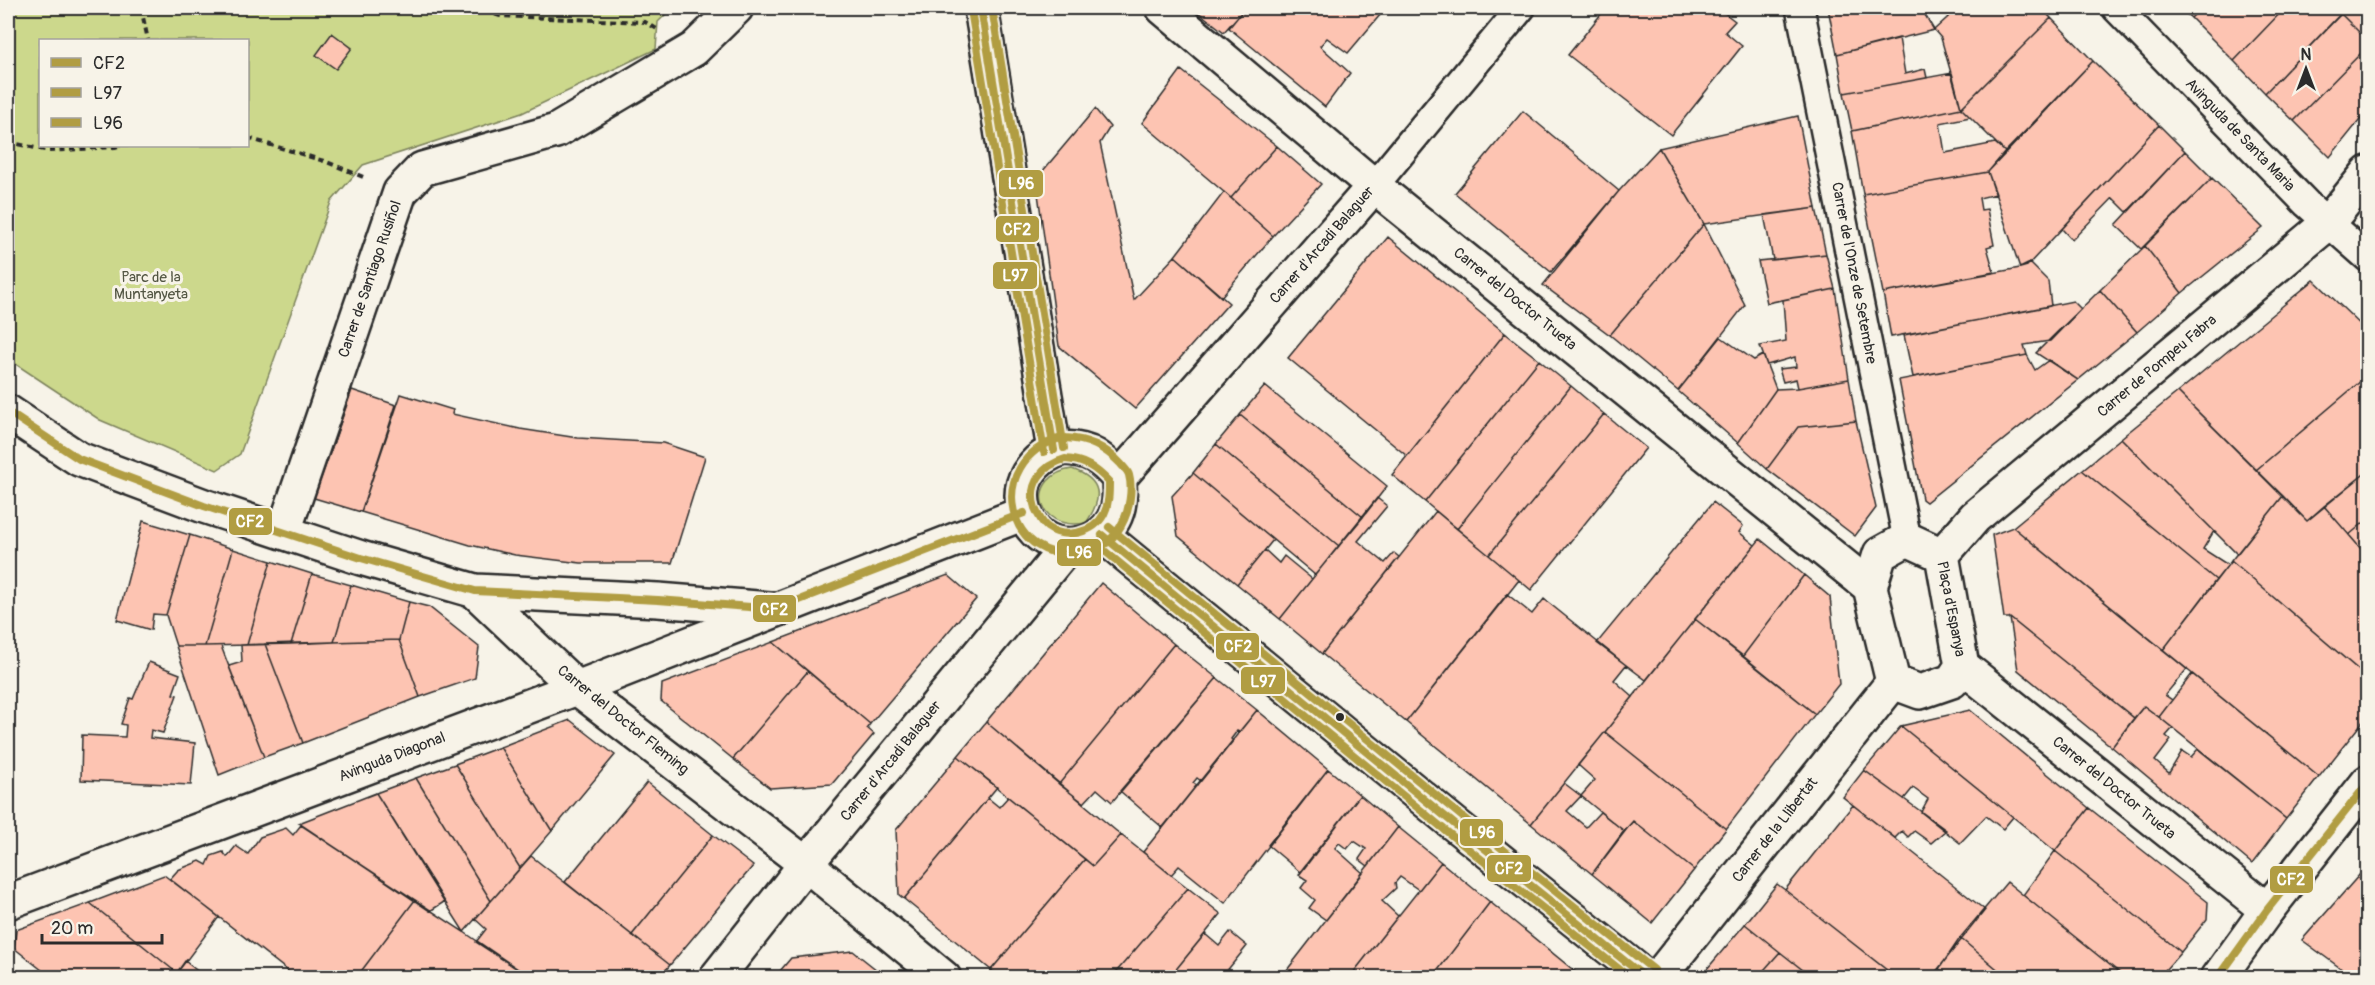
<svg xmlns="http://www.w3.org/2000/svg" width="2375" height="985" font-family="Pangolin,sans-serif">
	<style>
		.green { fill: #ccd88c; stroke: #7c825c; stroke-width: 1.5; fill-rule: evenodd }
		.building { fill: #fdc4b2; stroke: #2b2b2b; stroke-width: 1.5 }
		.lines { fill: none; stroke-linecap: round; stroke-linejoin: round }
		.pedestrian-casing { stroke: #2b2b2b; stroke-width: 32 }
		.minor-casing { stroke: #2b2b2b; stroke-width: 38 }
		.tertiary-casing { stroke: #2b2b2b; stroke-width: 38 }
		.path { stroke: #2b2b2b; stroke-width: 4; stroke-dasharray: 6 4.5; stroke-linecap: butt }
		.pedestrian { stroke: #f7f3e8; stroke-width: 27 }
		.minor { stroke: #f7f3e8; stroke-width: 33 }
		.tertiary { stroke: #f7f3e8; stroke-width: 33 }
		.bus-1-casing { stroke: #f7f3e8; stroke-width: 12 }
		.bus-2-casing { stroke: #f7f3e8; stroke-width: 12 }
		.bus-3-casing { stroke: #f7f3e8; stroke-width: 12 }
		.bus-1 { stroke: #b19d42; stroke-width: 8 }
		.bus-2 { stroke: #b19d42; stroke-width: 8 }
		.bus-3 { stroke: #b19d42; stroke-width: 8 }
		.bus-dot { fill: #2b2b2b; stroke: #f7f3e8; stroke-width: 2 }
		.labels { text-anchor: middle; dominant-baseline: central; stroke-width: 6; stroke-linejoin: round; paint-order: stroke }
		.street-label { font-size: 15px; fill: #2b2b2b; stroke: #f7f3e8 }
		.park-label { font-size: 15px; fill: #535643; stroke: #f7f3e8 }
		.line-badge { stroke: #f7f3e8; stroke-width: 2 }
		.badge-label { font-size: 16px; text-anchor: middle; font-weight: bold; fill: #fff }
	</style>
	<rect width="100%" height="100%" fill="#f7f3e8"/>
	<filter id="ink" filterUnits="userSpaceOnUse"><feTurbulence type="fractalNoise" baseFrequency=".0167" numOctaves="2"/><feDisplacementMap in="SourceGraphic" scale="12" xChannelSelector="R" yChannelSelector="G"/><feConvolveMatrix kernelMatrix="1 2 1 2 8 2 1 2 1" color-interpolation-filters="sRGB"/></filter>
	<g filter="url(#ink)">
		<path class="green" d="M8 8H672L658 22 656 49 522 113 363 165 331 202 240 454 217 470 100 420 8 359ZM40 40H248V146H40Z
			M1072 469C1103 480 1103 498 1086 523 1032 532 1027 475 1072 469Z"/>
		<path class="building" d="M1193 8H1245L1224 32Z
			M1245 8H1386L1348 53 1327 38 1320 46 1350 73 1325 107 1229 28Z
			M1606 8H1718L1735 21 1725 32 1742 46 1671 135 1568 55Z
			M1828 8H1921L1934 30 1837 54Z
			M1958 8H2041L2051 18 1961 108 1941 38 1934 30Z
			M2180 8H2201L2191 18Z
			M2201 8H2285L2234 61 2191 18Z
			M2285 8H2346L2265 93 2234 61Z
			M2346 8H2368V41L2341 14Z
			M2341 14 2368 41V46L2294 121 2265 93Z
			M2051 18 2093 61 2005 152 1961 108Z
			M332 33 352 48 336 69 316 55Z
			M1899 38 1905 74 1925 69 1927 78 1844 93 1837 54Z
			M2368 46V110L2330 157 2294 121Z
			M2093 61 2159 125 2027 266 2020 268 1988 172Z
			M1181 70 1277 146 1231 198 1142 123Z
			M1952 73 1961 108 1852 131 1844 93Z
			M1961 108 1970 117 1940 123 1945 153 1995 143 2005 152 1988 172 1863 194 1852 131Z
			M1095 109 1110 127 1100 143 1134 300 1175 256 1229 303 1135 409 1059 346 1036 179Z
			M1523 111 1619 191 1551 272 1455 193Z
			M1798 116 1816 208 1704 224 1659 148Z
			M2159 125 2185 151 2127 212 2113 198 2072 240 2062 229Z
			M1277 146 1321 184 1273 236 1231 198Z
			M1659 148 1704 224 1610 335 1543 285 1619 191Z
			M2185 151 2212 178 2141 249 2116 225Z
			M1988 172 1996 194 1979 198 1981 210 1987 209 1994 245 1987 247 1994 272 1883 293 1863 194Z
			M2212 178 2263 228 2182 293 2145 246Z
			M1224 192 1273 236 1221 297 1175 256Z
			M1816 208 1826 254 1773 260 1764 215Z
			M1704 224 1745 305 1678 391 1610 335Z
			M1388 237 1505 333 1407 456 1288 358Z
			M2145 246 2182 293 2137 332 2100 290Z
			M1826 254 1835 289 1767 303 1758 261Z
			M2030 263 2048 281 2051 306 1891 337 1883 293 2020 268Z
			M2314 280 2368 332V375L2256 470 2178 392Z
			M1835 289 1849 379 1798 388 1796 379 1783 382 1779 369 1796 367 1795 357 1767 365 1760 346 1786 341 1783 300Z
			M2100 290 2137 332 2078 380 2036 353Z
			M2073 301 2081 309 2050 341 2024 345 2027 355 1913 377 1904 335Z
			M1505 333 1539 360 1425 502 1392 475Z
			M1721 337 1754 360 1763 355 1776 389 1738 443 1678 391Z
			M2027 355 2035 370 2049 360 2078 380 1926 502 1922 499 1899 380Z
			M1539 360 1571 386 1457 529 1425 502Z
			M2368 375V471L2307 521 2256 470Z
			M1849 379 1856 421 1798 427 1767 469 1738 443 1776 389 1798 388Z
			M1265 386 1387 486 1363 517 1240 415Z
			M1571 386 1604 414 1489 555 1457 529Z
			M352 390 396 405 361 512 314 498Z
			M2178 392 2283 496 2237 554 2121 438Z
			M401 394 453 410 452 414 520 429 578 438 663 443 705 457 672 563H581L515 555 470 545 361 512Z
			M1604 414 1646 448 1531 590 1489 555Z
			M1240 415 1363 517 1339 546 1216 444Z
			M1856 421 1876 508 1855 536 1767 469 1798 427Z
			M2121 438 2214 531 2203 549 2228 565 2216 580 2082 470Z
			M1216 444 1339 546 1315 575 1193 473Z
			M2082 470 2216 580 2163 650 2013 527Z
			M2368 471V519L2349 535 2324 506Z
			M1193 473 1273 540 1237 584 1178 536 1172 496Z
			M2283 496 2307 521 2324 506 2368 557V678L2231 561Z
			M1377 498 1387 506 1358 541 1385 563 1394 553 1399 557 1322 654 1280 619Z
			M1713 502 1743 526 1739 532 1755 545 1646 680 1597 643Z
			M1436 511 1519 580 1406 722 1322 654Z
			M2368 519V557L2349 535Z
			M143 521 190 535 166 615 153 614 151 630 117 620Z
			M2013 527 2187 669 2165 695 2172 700 2159 717 2144 706 2134 718 2010 618H2004L1992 535Z
			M190 535 233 549 205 646H176L166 615Z
			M1760 539 1804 575 1743 656 1695 619Z
			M233 549 271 561 247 645 205 646Z
			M1265 550 1279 563 1284 556 1312 579 1280 619 1237 584Z
			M271 561 312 574 291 644 247 645Z
			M2231 561 2368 678V715L2319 777 2163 650Z
			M312 574 351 585 334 642 291 644Z
			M948 575 976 599 870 724 773 642Z
			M1804 575 1830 597 1839 684 1815 714 1743 656Z
			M1101 583 1174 644 1059 784 986 722Z
			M351 585 409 602 399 640 334 642Z
			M1507 594 1532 614 1544 599 1626 665 1614 680 1633 697 1531 824 1406 722Z
			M409 602 429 607 479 647 475 678 420 697 399 640Z
			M2010 618 2134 718 2112 747 2018 670Z
			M1695 619 1815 714 1726 829 1605 732Z
			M399 640 420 697 303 743 265 644Z
			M773 642 808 671 733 759 661 701 662 684Z
			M265 644 303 743 264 757 229 666 242 662 241 645Z
			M1174 644 1217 678 1112 802 1097 789 1084 803 1059 784Z
			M176 646H221L264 757 219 775Z
			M149 662 180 674 173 694 177 695 163 733 151 730 150 738 195 743 191 785 81 780 82 735 125 737 126 725 121 724 130 698 133 699Z
			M808 671 870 724 867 728 874 734 832 784 770 788 733 759Z
			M2192 674 2319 777 2286 819 2159 717Z
			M1217 678 1257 710 1239 732 1237 731 1231 739 1233 741 1201 781 1197 778 1193 783 1197 785 1163 828 1120 791Z
			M2144 706 2173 728 2166 736 2171 740 2155 761 2169 773 2182 751 2191 757 2198 749 2286 819 2252 864 2112 747Z
			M1257 710 1328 769 1225 903 1179 866 1171 875 1143 852Z
			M1970 710 2089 808 2055 851 1901 726Z
			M570 720 615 755 552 831 500 747Z
			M986 722 1121 835 1093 866 958 756Z
			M1901 726 2013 817 2003 829 1986 816 1960 843 1921 812 1928 799 1913 788 1904 799 1864 770Z
			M1605 732 1726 829 1694 870 1633 821 1624 831 1581 796 1595 780 1578 765Z
			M500 747 552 831 520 868 455 764Z
			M958 756 997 787 904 899 899 895 896 830Z
			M455 764 520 868 491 901 416 778Z
			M1328 769 1360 795 1300 872 1268 845Z
			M1864 770 1904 799 1946 830 1931 843 1914 831 1908 837 1902 831 1895 838 1843 797Z
			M416 778 491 901 464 932 376 793Z
			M647 782 713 835 632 935 565 882Z
			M1564 783 1581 796 1567 811 1586 827 1600 812 1624 831 1592 874 1531 824Z
			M376 793 444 902 430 911 299 823Z
			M1360 795 1398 827 1368 866 1359 859 1366 849 1354 841 1347 849 1339 843 1335 848 1363 873 1326 920 1309 908 1315 900 1301 888 1307 880 1299 875Z
			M1008 797 1085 859 991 970 904 899 988 798 999 807Z
			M1853 805 1985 910 1931 978H1897L1785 890Z
			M2089 808 2208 902 2207 919 2181 952 2055 851Z
			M1633 821 1694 870 1652 923 1592 874Z
			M301 825 415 900 356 978H297L170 879 178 870 200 861 207 865 211 856 223 852 227 857 236 846 248 854 260 837 286 828 293 835Z
			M1398 827 1441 862 1419 890 1400 877 1395 883 1396 888 1382 901 1398 916 1349 978H1297L1287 970Z
			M713 835 753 866 670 965 632 935Z
			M1121 835 1188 888 1111 978H1001L991 970 1085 859 1093 866Z
			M2055 851 2181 952 2158 978H2126L2023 895Z
			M531 856 670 965 659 978H531L476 942 486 929 475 919Z
			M1441 862 1490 902 1432 978H1349Z
			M2368 865V978H2354L2302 940Z
			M164 875 219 917 177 973 90 903Z
			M2007 882 2023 895 2126 978H2008L1960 938Z
			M1777 884 1785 890 1897 978H1813L1780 952 1745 924Z
			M1188 888 1221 914 1169 978H1111Z
			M415 900 464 932 531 978H356Z
			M1490 902 1583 978H1432Z
			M90 903 177 973 173 978H52L14 948 16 930Z
			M1745 924 1780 952 1757 978H1717L1707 969Z
			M1230 932 1247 946 1221 978H1169L1205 934 1219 946Z
			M1960 938 2008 978H1952L1939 969Z
			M853 951 887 978H774L791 958Z
			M1780 952 1813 978H1757Z
			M185 961 206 978H173Z"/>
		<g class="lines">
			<g class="pedestrian-casing">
				<path id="pedestrian" d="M1800 8 1907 539
					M2116 8 2307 204 2368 258
					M1374 186 1521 8"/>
			</g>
			<g class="minor-casing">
				<path id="minor" d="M981 8 1054 450
					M1163 8 1374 186 1870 587
					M8 412 79 459 204 506 361 558 475 591 577 688 806 864 944 978
					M1064 448C1092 449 1101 458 1119 478 1119 486 1120 494 1119 502 1112 556 1032 561 1023 505 1021 495 1022 484 1028 474 1036 460 1048 452 1064 448Z
					M1119 478 1374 186
					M284 531 400 192 422 169 556 131 694 49 736 8
					M1102 535 1458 827 1647 978
					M1907 539 1942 555 1962 666 1952 681 1920 692 1893 682 1870 587 1880 554Z
					M1942 555 1975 517 2327 224 2368 173
					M475 591 658 600 770 609
					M1962 666 2267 910
					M8 902 577 688 1024 513
					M716 978 806 864 1068 546
					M1658 978 1893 682"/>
			</g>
			<g class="tertiary-casing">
				<path id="tertiary" d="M2218 978 2267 910 2368 782"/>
			</g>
			<path class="path" d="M141 8 148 40
				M475 8 500 16 645 22 657 29
				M248 138 324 161 366 178
				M8 142 49 151 115 147 119 146"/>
			<use href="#pedestrian" class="pedestrian"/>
			<use href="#minor" class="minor"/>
			<use href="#tertiary" class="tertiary"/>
			<g class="bus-1-casing">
				<path id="bus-1" d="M981 8 1054 450
					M8 412 79 459 204 506 361 558 475 591 658 600 776 609 1024 513
					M1102 535 1458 827 1646 978
					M2218 978 2267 910 2368 783"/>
			</g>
			<g class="bus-2-casing">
				<path id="bus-2" d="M971 10 1044 452
					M1065 459C1084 460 1096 468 1109 482 1109 493 1109 504 1104 514 1094 533 1065 540 1047 527 1041 522 1038 515 1035 508 1027 484 1043 465 1065 459Z
					M1095 543 1451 835 1630 978"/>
			</g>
			<g class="bus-3-casing">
				<path id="bus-3" d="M992 8 1064 448
					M1061 438C981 461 1006 571 1087 552 1108 548 1121 530 1127 512 1130 501 1132 486 1129 475 1128 471 1124 468 1121 464 1105 447 1088 439 1065 438
					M1109 527 1465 819 1654 970"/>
			</g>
			<use href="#bus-1" class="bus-1"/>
			<use href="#bus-2" class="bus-2"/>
			<use href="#bus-3" class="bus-3"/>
		</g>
	</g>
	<circle class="bus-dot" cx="1340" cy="717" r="5"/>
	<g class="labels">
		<g class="street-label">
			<text transform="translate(2240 135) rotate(46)">Avinguda de Santa Maria</text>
			<text transform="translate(1322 245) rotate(-49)">Carrer d'Arcadi Balaguer</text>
			<text transform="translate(1854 273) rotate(79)">Carrer de l'Onze de Setembre</text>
			<text transform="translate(370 279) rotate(-71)">Carrer de Santiago Rusiñol</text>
			<text transform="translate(1515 299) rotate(39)">Carrer del Doctor Trueta</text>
			<text transform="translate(2157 366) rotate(-40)">Carrer de Pompeu Fabra</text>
			<text transform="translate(1951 609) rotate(79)">Plaça d'Espanya</text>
			<text transform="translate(623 720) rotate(39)">Carrer del Doctor Fleming</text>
			<text transform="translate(392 757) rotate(-21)">Avinguda Diagonal</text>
			<text transform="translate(891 761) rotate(-51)">Carrer d'Arcadi Balaguer</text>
			<text transform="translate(2114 788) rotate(39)">Carrer del Doctor Trueta</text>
			<text transform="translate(1775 830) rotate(-52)">Carrer de la Llibertat</text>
		</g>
		<g class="park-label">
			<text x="151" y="277">Parc de la<tspan x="151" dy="17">Muntanyeta</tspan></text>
		</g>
	</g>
	<g class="line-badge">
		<rect x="998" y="169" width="46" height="29" rx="6" fill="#b19d42"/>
		<rect x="995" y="215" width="45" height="28" rx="6" fill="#b19d42"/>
		<rect x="992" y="261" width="46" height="29" rx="6" fill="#b19d42"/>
		<rect x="228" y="507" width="45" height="29" rx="6" fill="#b19d42"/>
		<rect x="1056" y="538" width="46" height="29" rx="6" fill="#b19d42"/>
		<rect x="752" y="594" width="45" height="29" rx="6" fill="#b19d42"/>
		<rect x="1215" y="632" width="45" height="29" rx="6" fill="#b19d42"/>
		<rect x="1240" y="666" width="46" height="29" rx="6" fill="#b19d42"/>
		<rect x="1459" y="818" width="45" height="29" rx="6" fill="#b19d42"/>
		<rect x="1486" y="854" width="46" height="29" rx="6" fill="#b19d42"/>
		<rect x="2269" y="865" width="45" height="29" rx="6" fill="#b19d42"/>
	</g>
	<g class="badge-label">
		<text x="1021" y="189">L96</text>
		<text x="1017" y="235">CF2</text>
		<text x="1015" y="281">L97</text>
		<text x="250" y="527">CF2</text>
		<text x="1079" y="558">L96</text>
		<text x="774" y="615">CF2</text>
		<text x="1238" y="652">CF2</text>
		<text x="1263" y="687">L97</text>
		<text x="1482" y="838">L96</text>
		<text x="1509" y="874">CF2</text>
		<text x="2291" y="885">CF2</text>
	</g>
	<rect width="2375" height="985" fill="none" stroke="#f7f3e8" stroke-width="30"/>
	<rect x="15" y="15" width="2345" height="955" fill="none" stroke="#2b2b2b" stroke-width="2" filter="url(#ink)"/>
	<rect x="39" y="39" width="210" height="108" fill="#f7f3e8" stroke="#a5a39c" stroke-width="1.5"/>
	<rect x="51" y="58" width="30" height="9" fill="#b19d42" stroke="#a5a39c" stroke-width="1.5"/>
	<text x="93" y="69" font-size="18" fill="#2b2b2b">CF2</text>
	<rect x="51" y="88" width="30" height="9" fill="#b19d42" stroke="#a5a39c" stroke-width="1.5"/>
	<text x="93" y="99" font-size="18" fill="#2b2b2b">L97</text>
	<rect x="51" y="118" width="30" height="9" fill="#b19d42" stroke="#a5a39c" stroke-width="1.5"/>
	<text x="93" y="129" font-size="18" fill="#2b2b2b">L96</text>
	<g transform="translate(2306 69)" stroke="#f7f3e8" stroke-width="4.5" paint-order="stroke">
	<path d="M0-4.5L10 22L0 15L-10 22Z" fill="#2b2b2b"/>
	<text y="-9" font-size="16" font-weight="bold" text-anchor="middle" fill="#2b2b2b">N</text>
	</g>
	<path d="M42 934v9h120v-9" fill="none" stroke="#2b2b2b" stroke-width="3"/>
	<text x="51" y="934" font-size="18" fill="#2b2b2b" stroke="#f7f3e8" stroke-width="4.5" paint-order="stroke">20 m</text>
</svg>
